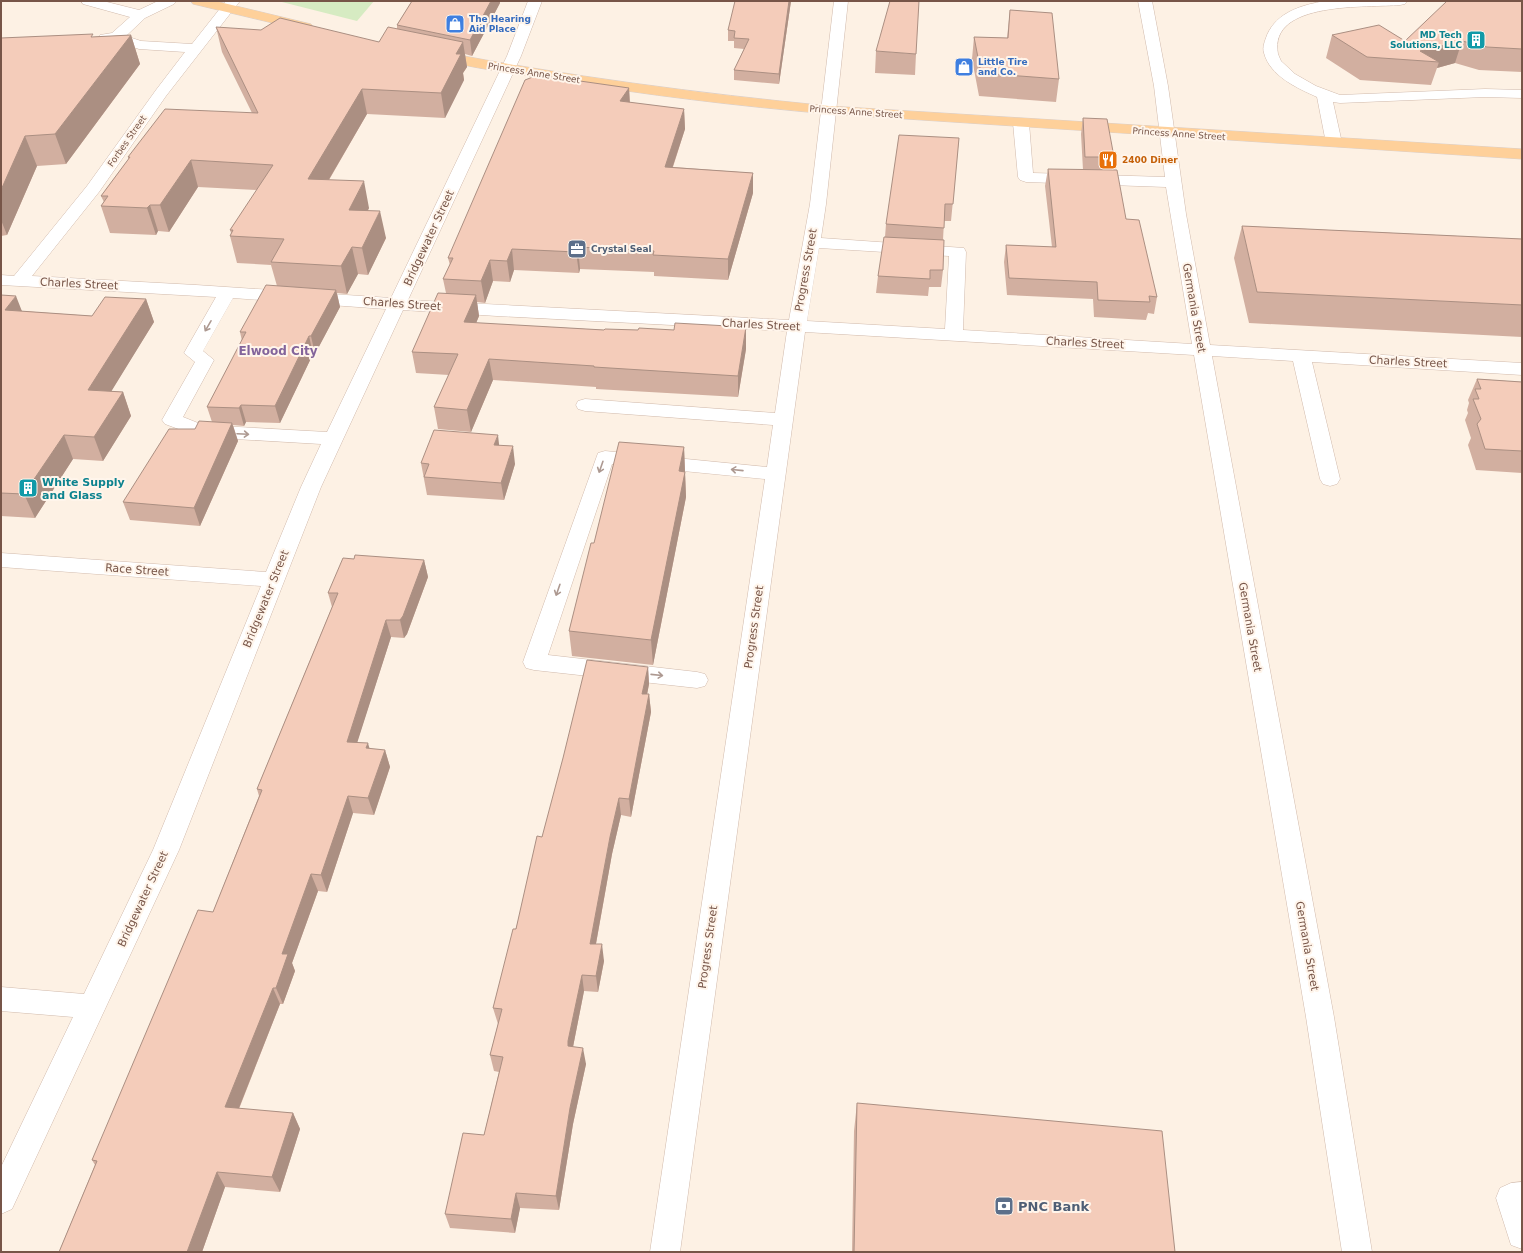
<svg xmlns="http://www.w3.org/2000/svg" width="1523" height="1253" font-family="'DejaVu Sans',sans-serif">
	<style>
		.green { fill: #d6ebc2 }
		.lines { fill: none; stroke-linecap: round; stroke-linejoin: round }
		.minor-casing { stroke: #d1baac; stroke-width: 1 }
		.major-casing { stroke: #d9cfcc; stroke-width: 1 }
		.minor { fill: #fff; fill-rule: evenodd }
		.major { fill: #fed09a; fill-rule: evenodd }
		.wall { fill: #d2afa0 }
		.shaded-wall { fill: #ab8f82 }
		.building { fill: #f4ccba; stroke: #ab8f82 }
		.oneway { stroke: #ad9991 }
		.labels { text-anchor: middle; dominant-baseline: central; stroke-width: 4; stroke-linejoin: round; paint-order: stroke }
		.far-shop-label { font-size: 9px; font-weight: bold; fill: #366cbe; stroke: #fff5eb; text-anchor: start }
		.far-culture-label { font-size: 9px; font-weight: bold; fill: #0d838f; stroke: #fff5eb; text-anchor: end }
		.far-street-label { font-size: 9px; fill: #775548; stroke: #fff5eb }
		.far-food-label { font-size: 9px; font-weight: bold; fill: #c56008; stroke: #fff5eb; text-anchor: start }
		.far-service-label { font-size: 9px; font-weight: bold; fill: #4e5e75; stroke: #fff5eb; text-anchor: start }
		.street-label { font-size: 11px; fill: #775548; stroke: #fff5eb }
		.culture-label { font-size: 11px; font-weight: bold; fill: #0d838f; stroke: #fff5eb; text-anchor: start }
		.neighbourhood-label { font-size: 12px; font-weight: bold; fill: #83649b; stroke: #fff5eb }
		.near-service-label { font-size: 13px; font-weight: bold; fill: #4e5e75; stroke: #fff5eb; text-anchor: start }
	</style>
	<rect width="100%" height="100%" fill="#fdf1e4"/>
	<path class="green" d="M278 1H374L357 21Z"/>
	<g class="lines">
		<g class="minor-casing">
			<path id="minor" d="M81 1H103L139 10 158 1H176L174 4 145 18 126 36 141 41 192 44 226 1H240L166 96 99 192 32 276 196 285 391 298 507 56 528 1H542L521 56 408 300 789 320 810 204 834 1H848L826 204 821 238 964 248 966 252 963 330 1192 344 1166 187 1026 182 1020 180 1018 177 1013 123 1016 120H1026L1029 123 1033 173 1165 177 1154 86 1138 1H1152L1168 86 1186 214 1210 345 1522 363V375L1312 362 1340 479 1337 484 1330 486 1323 484 1320 479 1293 361 1212 356 1334 1017 1372 1252H1342L1306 1017 1194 355 805 332 680 1252H650L765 479 612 464 548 655 697 672 705 674 708 680 705 686 697 688 534 670 526 668 523 662 598 453 605 451 767 467 773 425 585 411 578 409 576 405 578 401 585 399 775 413 787 331 497 316 403 310 321 487 179 850 12 1209 1 1214V1167L73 1017 1 1011V987L84 994 153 850 261 586 1 567V553L266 572 301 487 321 444 200 437 165 424 162 420 195 362 184 353 216 297 1 285V275L14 276 87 186 156 90 185 52 139 49 115 41H100L98 38 100 35 112 33 130 17 83 4ZM819 248 949 256 945 329 807 321ZM233 298 386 309 327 432 203 425 183 417 214 360 203 351Z
				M1325 1H1407L1405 4 1400 5C1369 8 1268 0 1278 54L1281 61 1295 74 1316 86 1340 95 1485 89 1522 90V98L1485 97 1340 103 1333 102 1342 143 1339 146H1329L1326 143 1317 97C1297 88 1270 76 1264 53 1262 47 1265 41 1267 35 1277 12 1302 5 1325 1Z
				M1522 1182V1249L1511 1245 1496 1198 1500 1188 1511 1183Z"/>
		</g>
		<g class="major-casing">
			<path id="major" d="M191 1H215L311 24 313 27 311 30 306 31 193 4Z
				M437 51C567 76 697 93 829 106L1522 149V159L829 114C737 106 646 95 555 80 514 74 472 68 432 58L430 55 432 52Z"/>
		</g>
		<use href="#minor" class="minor"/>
		<use href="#major" class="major"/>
	</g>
	<path class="wall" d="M412 1H500V3L472 56 465 54 467 67 463 73 464 80 445 118 367 114 329 180 369 208 368 210 386 238 368 275 358 274 347 294 337 293 340 307 315 354H313L280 423 246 422 244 426 233 425 238 441 200 526 130 520 123 502 195 429 212 422 207 407 242 341 240 332 277 286 271 265 237 263 230 236 231 233 230 230 257 190 198 187 169 232 158 231 156 235 110 233 101 206 104 202 101 196 128 160V157L252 113 222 52 216 27 379 42 397 29V25Z
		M791 1 779 84 734 80V70L744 49 734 48V41H728V30Z
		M1522 1V72L1479 70 1455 63 1437 68 1431 85 1360 80 1326 58 1332 35 1405 41Z
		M1010 10 1059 79 1056 102 979 96 972 59 974 37 1007 38Z
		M131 35 140 64 66 164 37 166 7 235 1 236V38L94 37Z
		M876 51 916 54 915 75 875 73Z
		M629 88 630 103 684 109 685 129 673 167 753 173V193L728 280 654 276V272L580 269 579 273 514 270 510 282 493 281 485 303 477 302 479 316 476 323 604 330H674L746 327V349L738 397 596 389V387L493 380 471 432 438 429 434 407 449 375 416 373 412 352 446 293 443 279 450 265 448 258Z
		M1083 118 1114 157 1112 170 1126 219 1157 297 1154 314 1148 313 1146 320 1094 317 1093 299 1007 295 1004 262 1006 245 1052 247 1045 186 1048 169 1083 170 1081 134Z
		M959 138 951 221H944L943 240V270L941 287H929L928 296 876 293 878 276 885 237 886 224Z
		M1242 226 1522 239V337L1249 323 1234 258Z
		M1 295 22 311 92 316 146 299 154 322 111 391 123 392 131 416 103 461 73 459 35 518 1 516Z
		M1477 379 1522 382V473L1476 470 1468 445 1471 438 1465 420 1468 413 1467 410 1469 403 1468 400Z
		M499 445 515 464 504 500 427 495 421 463Z
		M684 447 686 497 653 665 572 656 569 631 594 543Z
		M354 559 424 560 428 577 407 634 404 638 391 637 357 742 369 749 385 750 390 767 374 815 353 813 327 892 318 891 292 963 295 971 283 1004H280L239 1109 293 1113 300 1129 280 1192 225 1187 202 1252H59L95 1165 92 1160 213 912 259 796 257 789 332 607 328 593Z
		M648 667 649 684 647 694H649L651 712 631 817 621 815 612 854 596 944 604 961 598 992 584 991 573 1047 586 1064 573 1124 559 1210 520 1208 515 1233 450 1228 445 1214 484 1135 499 1072 494 1071 490 1055 498 1024 493 1008 542 837Z
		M857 1103 1175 1252H852L854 1131Z"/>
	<path class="shaded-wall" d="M491 1H500V3L472 56 470 40Z
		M789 1H791L779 84V74Z
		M131 35 140 64 66 164 55 134Z
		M1462 41 1455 63 1437 68 1439 62 1420 51Z
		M463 42 467 67 463 73 464 80 445 118 441 93 456 54Z
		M629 88 630 108 620 101Z
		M362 89 367 114 314 205 308 179Z
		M684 109 685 129 666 187 665 167Z
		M25 136 37 166 7 235 1 220V190Z
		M191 160 198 187 169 232 160 205Z
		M753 173V193L728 280V259Z
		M364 181 369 208 355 236 349 210Z
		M150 205 158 231 156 235 147 208Z
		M380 211 386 238 368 275 362 248Z
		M352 247 358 274 347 294 341 266Z
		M578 247 580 269 579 273 576 252Z
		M512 249 514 270 510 282 507 261Z
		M490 260 493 281 485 303 481 281Z
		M336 290 340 307 315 354 311 336Z
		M476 295 479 316 468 343 464 322Z
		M16 296 25 319 5 310Z
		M146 299 154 322 98 413 88 390Z
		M746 327V349L738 397V376Z
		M309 336 313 354 280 423 275 406Z
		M489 359 493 380 471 432 467 410Z
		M123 392 131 416 103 461 94 437Z
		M241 405 246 422 244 426 239 408Z
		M232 423 238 441 200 526 194 508Z
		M64 435 73 459 35 518 24 494Z
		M498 435 500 453 494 445Z
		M513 446 515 464 504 500 501 483Z
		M684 447 686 497 653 665 651 640 679 471Z
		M424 560 428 577 407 634 404 638 400 620Z
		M386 620 391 637 352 759 347 742Z
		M648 667 649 684 644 711 642 694Z
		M649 694 651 712 631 817 629 799Z
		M368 743 373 761 366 748Z
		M385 750 390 767 374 815 368 798Z
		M348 796 353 813 327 892 321 875Z
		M619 798 621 815 612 854 593 960 590 944 610 837Z
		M311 874 318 891 292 963 295 971 283 1004 276 988 282 954Z
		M602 944 604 961 598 992 596 976Z
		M582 975 584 991 571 1057 568 1046V1041Z
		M273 988 280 1004 233 1123 225 1107Z
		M583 1048 586 1064 573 1124 559 1210 556 1196 570 1108Z
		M293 1113 300 1129 280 1192 272 1177Z
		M217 1172 225 1187 202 1252H187Z
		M516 1193 520 1208 515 1233 511 1219Z"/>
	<path class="building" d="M412 1H491L470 40 397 25Z
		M735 1H789L779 74 734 70 749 39 734 38 735 31 728 30Z
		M890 1H919L916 54 876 51Z
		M1447 1H1522V49L1487 47 1462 41 1420 51 1439 62 1367 57 1332 35 1379 25 1405 41Z
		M1010 10 1052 13 1059 79 981 73 974 37 1008 38Z
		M280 18 379 42 388 27 463 42 456 54H461L441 93 362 89 308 179 364 181 349 210 380 211 362 248 352 247 341 266 271 262 284 239 230 236 233 230H230L273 165 191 160 160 205H150L147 208 101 206 108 196H101L130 157H128L165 109 258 113 216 27 261 30Z
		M93 34 91 37 131 35 55 134 25 136 1 190V38Z
		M538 75 629 88 620 101 684 109 665 167 753 173 728 259 653 255 654 251 578 247 576 252 512 249 507 261 490 260 481 281 443 279 453 258H448L525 80Z
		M1083 118 1107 119 1114 157H1085Z
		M899 135 959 138 953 204H945L944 228 886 224Z
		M1048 169 1117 170 1126 219 1139 220 1157 297 1149 296 1150 302 1098 300 1097 282 1009 278 1006 245 1056 247Z
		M1242 226 1522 239V305L1257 292Z
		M884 237 944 240 943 270H930V279L878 276Z
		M266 285 336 290 311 336H309L275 406 241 405 239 408 207 407 246 332H240Z
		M438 293 476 295 464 322 604 330 605 329 638 330 639 328 674 330 675 323 746 327 738 376 594 367V366L489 359 467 410 434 407 458 354 412 352Z
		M1 295 16 296 5 310 92 316 105 297 146 299 88 390 123 392 94 437 64 435 24 494 1 493Z
		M1477 379 1522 382V451L1485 449 1477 424 1481 419 1473 399H1479L1475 389H1481Z
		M199 421 232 423 194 508 123 502 169 429H195Z
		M434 430 498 435 494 445 513 446 501 483 424 477 429 464 421 463Z
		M619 442 684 447 679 471 685 472 651 640 569 631 591 543H594Z
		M355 555 424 560 403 616 400 620H386L347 742 368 743 366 748 385 750 368 798 348 796 321 875 311 874 282 954H288L276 988H273L225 1107 293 1113 272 1177 217 1172 187 1252H59L97 1161 92 1160 198 910 213 912 262 790 257 789 338 593H328L343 558 354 559Z
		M587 660 648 667 642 694H649L629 799 619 798 610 837 590 944H602L596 976 582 975 568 1041V1046L583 1048 570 1108 556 1196 516 1193 511 1219 445 1214 463 1133 484 1135 503 1057 490 1055 502 1009 493 1008 513 929H516L537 836 542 837 563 758Z
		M857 1103 1162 1131 1175 1252H854Z"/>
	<defs><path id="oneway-shaft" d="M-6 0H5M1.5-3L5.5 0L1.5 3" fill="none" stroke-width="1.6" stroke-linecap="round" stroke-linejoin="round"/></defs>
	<g class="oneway">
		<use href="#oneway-shaft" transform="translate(208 326) rotate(120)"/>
		<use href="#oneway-shaft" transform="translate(243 434) rotate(3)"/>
		<use href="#oneway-shaft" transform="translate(601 467) rotate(109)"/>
		<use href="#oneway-shaft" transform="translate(737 470) rotate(-174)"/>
		<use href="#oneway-shaft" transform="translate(558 590) rotate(109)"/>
		<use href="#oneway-shaft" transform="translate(657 675) rotate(6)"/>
	</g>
	<defs>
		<g id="shop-square" transform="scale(1)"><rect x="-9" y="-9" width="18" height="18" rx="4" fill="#3f7fe0" stroke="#fff5eb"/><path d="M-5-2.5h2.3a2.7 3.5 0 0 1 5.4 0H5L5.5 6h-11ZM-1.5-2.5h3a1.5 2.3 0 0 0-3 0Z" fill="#fff"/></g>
		<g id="building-square" transform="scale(1)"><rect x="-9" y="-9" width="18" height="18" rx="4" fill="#0f9aa8" stroke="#fff5eb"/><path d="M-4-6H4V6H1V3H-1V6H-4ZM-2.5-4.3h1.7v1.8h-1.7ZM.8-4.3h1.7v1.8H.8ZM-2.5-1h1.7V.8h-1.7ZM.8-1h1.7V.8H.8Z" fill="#fff"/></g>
		<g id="restaurant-square" transform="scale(1)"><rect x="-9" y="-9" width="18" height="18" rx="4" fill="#e8710a" stroke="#fff5eb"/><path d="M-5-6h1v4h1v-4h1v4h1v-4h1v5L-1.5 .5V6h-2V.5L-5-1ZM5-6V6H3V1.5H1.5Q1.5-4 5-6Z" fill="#fff"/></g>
		<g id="office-square" transform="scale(1)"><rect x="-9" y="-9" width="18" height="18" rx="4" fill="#5c6f8a" stroke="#fff5eb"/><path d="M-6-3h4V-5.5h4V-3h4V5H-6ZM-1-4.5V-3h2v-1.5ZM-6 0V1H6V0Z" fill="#fff"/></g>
		<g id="bank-square" transform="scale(1)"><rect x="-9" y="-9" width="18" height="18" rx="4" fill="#5c6f8a" stroke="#fff5eb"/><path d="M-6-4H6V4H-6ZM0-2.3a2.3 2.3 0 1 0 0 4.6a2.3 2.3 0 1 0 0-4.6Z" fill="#fff"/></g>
	</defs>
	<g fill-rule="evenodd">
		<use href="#shop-square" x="455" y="24"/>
		<use href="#building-square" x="1476" y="40"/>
		<use href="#shop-square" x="964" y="67"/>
		<use href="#restaurant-square" x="1108" y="160"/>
		<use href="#office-square" x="577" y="249"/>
		<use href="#building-square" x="28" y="488"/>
		<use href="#bank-square" x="1004" y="1206"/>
	</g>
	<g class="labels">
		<g class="far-shop-label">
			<text x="469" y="19">The Hearing<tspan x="469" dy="10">Aid Place</tspan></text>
			<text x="978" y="62">Little Tire<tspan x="978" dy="10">and Co.</tspan></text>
		</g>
		<g class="far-culture-label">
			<text x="1462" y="35">MD Tech<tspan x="1462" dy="10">Solutions, LLC</tspan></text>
		</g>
		<g class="far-street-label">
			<text transform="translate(534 73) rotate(9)">Princess Anne Street</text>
			<text transform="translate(856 112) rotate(4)">Princess Anne Street</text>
			<text transform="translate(1179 134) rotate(4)">Princess Anne Street</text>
			<text transform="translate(127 141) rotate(-55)">Forbes Street</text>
		</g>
		<g class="far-food-label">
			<text x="1122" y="160">2400 Diner</text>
		</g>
		<g class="far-service-label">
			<text x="591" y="249">Crystal Seal</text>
		</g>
		<g class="street-label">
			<text transform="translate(429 238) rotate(-65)">Bridgewater Street</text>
			<text transform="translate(806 270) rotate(-80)">Progress Street</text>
			<text transform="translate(79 284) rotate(3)">Charles Street</text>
			<text transform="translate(402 304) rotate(4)">Charles Street</text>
			<text transform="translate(1194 308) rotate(80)">Germania Street</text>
			<text transform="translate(761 325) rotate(3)">Charles Street</text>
			<text transform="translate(1085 343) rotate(3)">Charles Street</text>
			<text transform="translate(1408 362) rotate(3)">Charles Street</text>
			<text transform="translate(137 570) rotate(4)">Race Street</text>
			<text transform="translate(266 599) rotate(-68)">Bridgewater Street</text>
			<text transform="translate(754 627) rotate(-82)">Progress Street</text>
			<text transform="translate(1250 627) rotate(80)">Germania Street</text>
			<text transform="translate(143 899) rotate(-65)">Bridgewater Street</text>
			<text transform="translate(1307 946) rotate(80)">Germania Street</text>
			<text transform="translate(708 947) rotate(-82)">Progress Street</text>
		</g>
		<g class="culture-label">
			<text x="42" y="482">White Supply<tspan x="42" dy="13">and Glass</tspan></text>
		</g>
		<g class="neighbourhood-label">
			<text x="278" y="351">Elwood City</text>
		</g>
		<g class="near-service-label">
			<text x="1018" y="1206">PNC Bank</text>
		</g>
	</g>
	<rect width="1523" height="1253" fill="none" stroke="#775548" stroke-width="4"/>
</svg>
